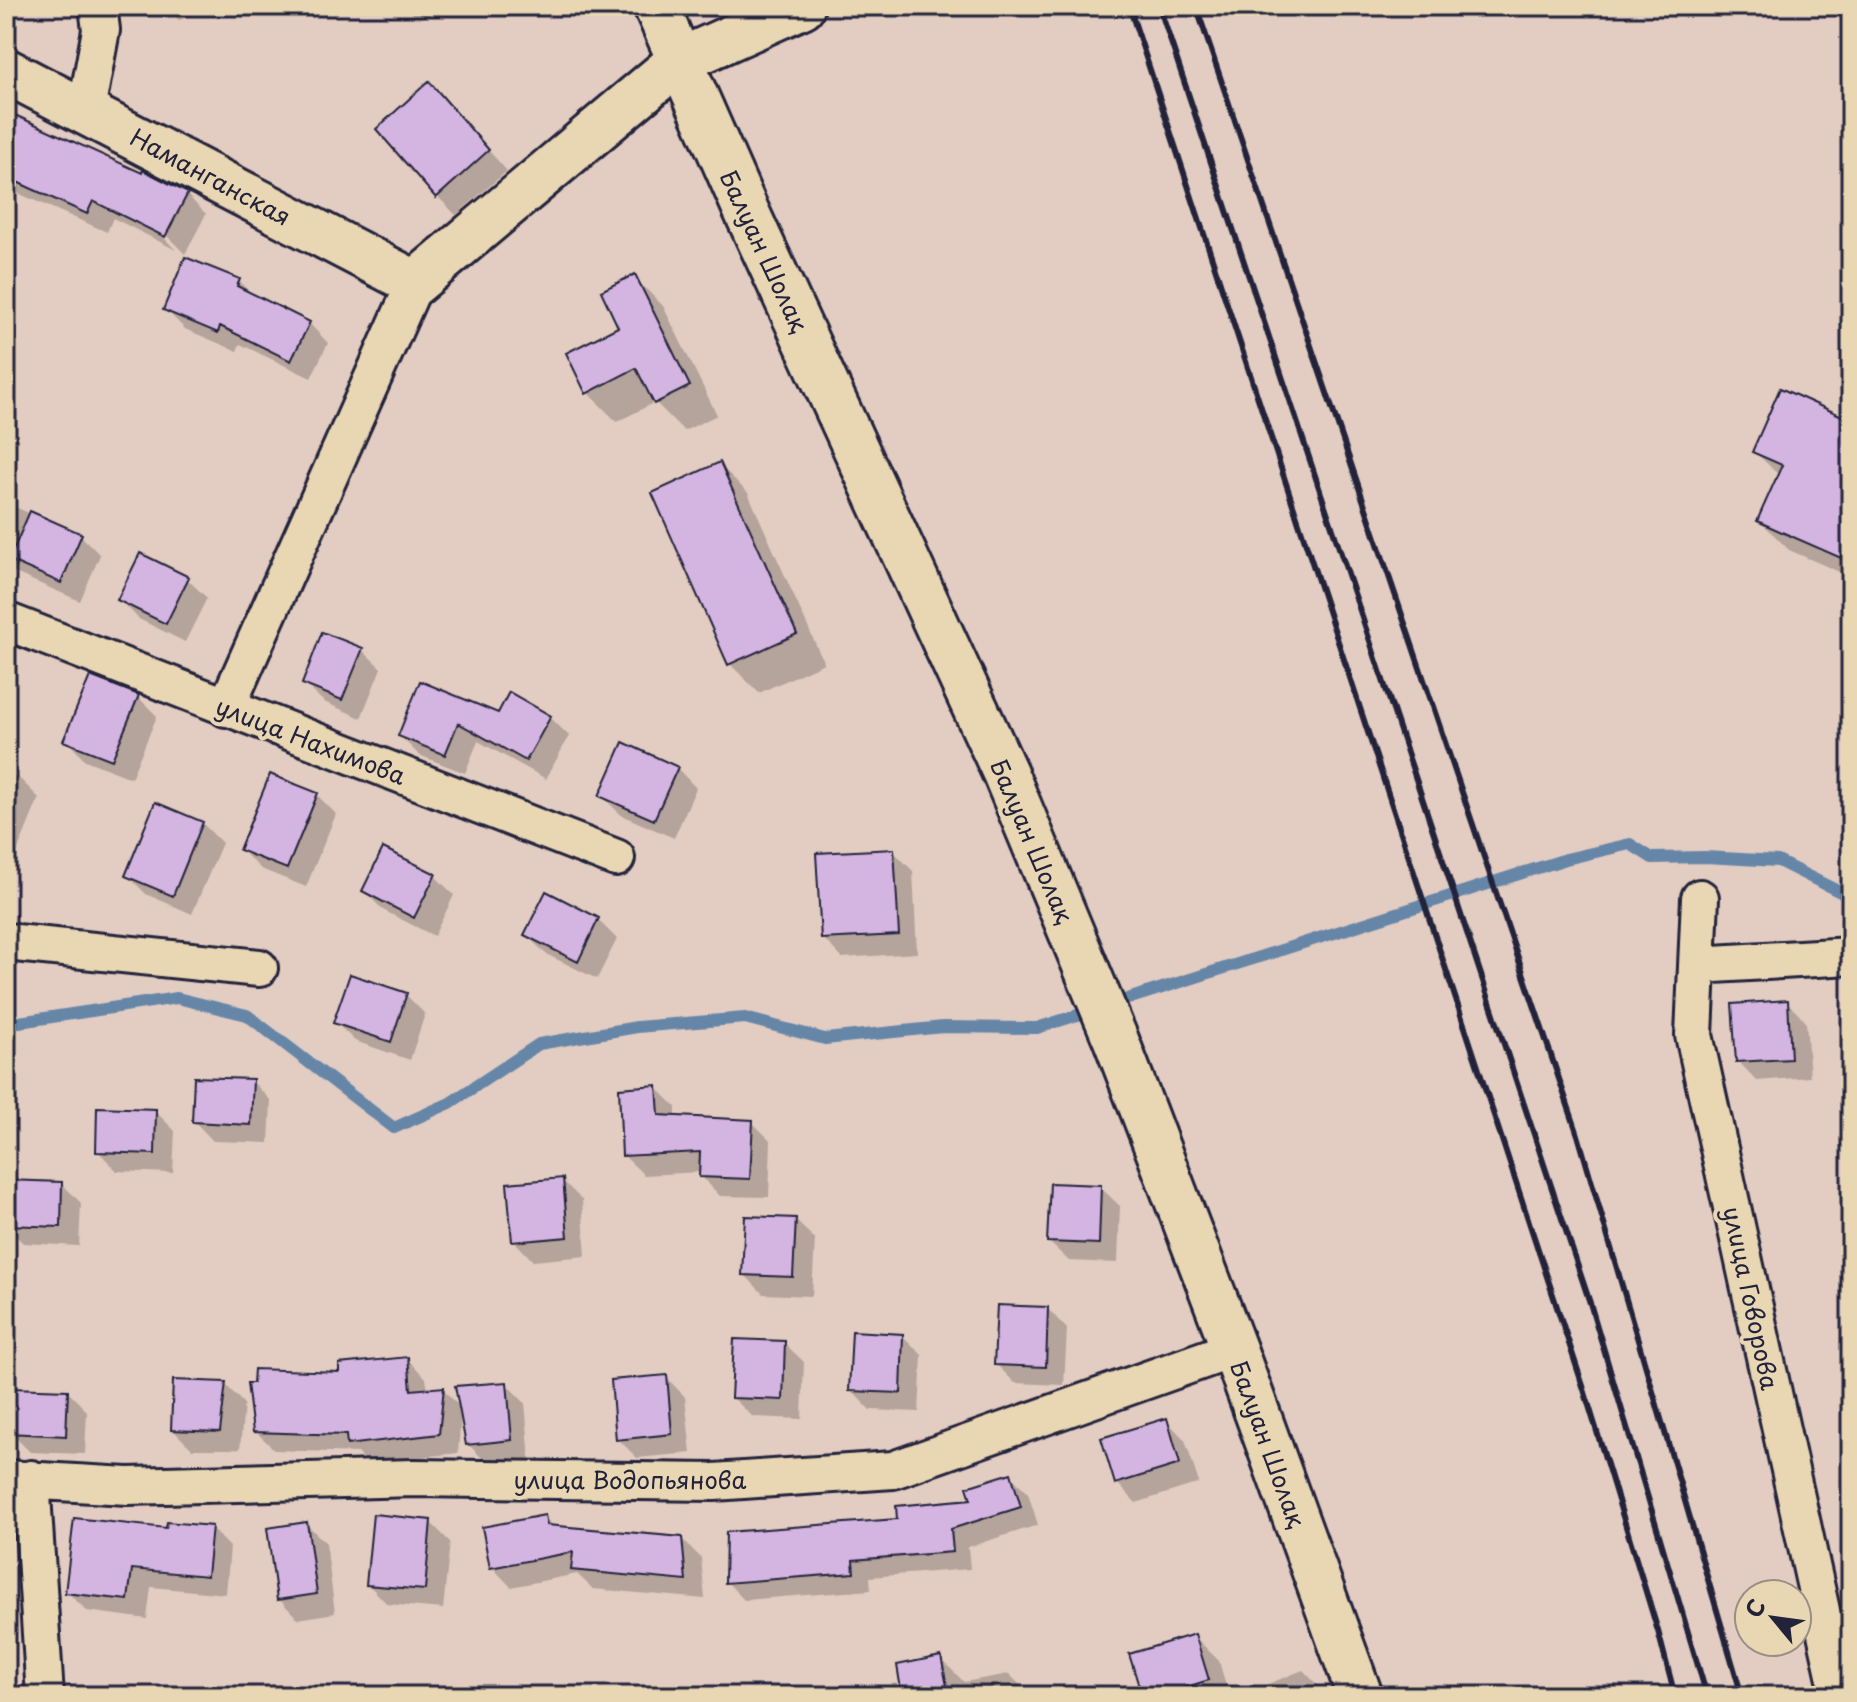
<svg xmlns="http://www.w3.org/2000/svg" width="1857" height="1702" font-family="'Playpen Sans',sans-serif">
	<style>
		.shadow { fill: #0003 }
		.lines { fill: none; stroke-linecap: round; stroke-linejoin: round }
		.stream { stroke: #6686a8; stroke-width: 12 }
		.building { fill: #d4b5e1; stroke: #22223b; stroke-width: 2 }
		.minor-casing { stroke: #22223b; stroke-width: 42 }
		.tertiary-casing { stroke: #22223b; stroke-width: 50 }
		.primary-casing { stroke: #22223b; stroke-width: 50 }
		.minor { stroke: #e9d7b4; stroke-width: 36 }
		.tertiary { stroke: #e9d7b4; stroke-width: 44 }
		.primary { stroke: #e9d7b4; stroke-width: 44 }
		.rail { stroke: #22223b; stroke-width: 6 }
		.labels { text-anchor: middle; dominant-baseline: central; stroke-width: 8; stroke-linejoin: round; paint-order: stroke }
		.street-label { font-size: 24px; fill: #22223b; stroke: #e9d7b4 }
	</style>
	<rect width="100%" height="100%" fill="#e3cdc2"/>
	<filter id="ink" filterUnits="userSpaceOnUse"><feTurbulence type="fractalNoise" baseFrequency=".0125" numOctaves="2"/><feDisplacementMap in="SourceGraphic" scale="16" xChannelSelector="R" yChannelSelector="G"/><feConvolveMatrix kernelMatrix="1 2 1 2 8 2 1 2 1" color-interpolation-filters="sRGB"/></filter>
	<g filter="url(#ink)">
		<path class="shadow" d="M165 6H216L179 20Z
			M405 6H453L418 19Z
			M429 84 507 171 456 215 437 196Z
			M6 113 187 195 206 214 185 254 160 229 157 231 176 250 113 218 107 232 6 188Z
			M634 277 663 306 717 415 684 431 655 402 617 422 588 393 621 328Z
			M239 281 256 298 309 323 328 343 311 378 240 344 237 351 185 329 166 310Z
			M1851 422V577L1789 550 1760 521 1780 476 1754 451Z
			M719 464 748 493 824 663 759 693 730 664Z
			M6 503 81 536 100 555 80 601 6 569Z
			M187 579 207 598 185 642 139 619 120 600Z
			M361 649 381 668 361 718 324 702 304 683Z
			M421 684 499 715 550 717 569 736 546 779 478 741 465 773 419 755 400 736Z
			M138 697 157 716 131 778 85 760 66 740Z
			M677 768 696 788 674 838 621 815 602 796Z
			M6 773 20 779 39 798 10 869 6 867Z
			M317 795 336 814 306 887 261 869 241 850Z
			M202 823 222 843 192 914 146 894 127 875Z
			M384 850 435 876 454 895 434 936 383 910 364 891Z
			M893 851 913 871 917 953 842 958 823 938Z
			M547 894 598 920 617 939 597 979 546 954 526 935Z
			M406 995 425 1014 410 1060 355 1041 335 1022Z
			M1787 1002 1806 1022 1810 1077 1757 1081 1738 1061Z
			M252 1081 271 1101 269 1143 213 1141 194 1121Z
			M656 1087 676 1107V1118L752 1122 771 1141 769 1197 720 1196 701 1176V1172L644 1175 624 1156Z
			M155 1111 175 1131 173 1173 117 1171 98 1151Z
			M562 1180 582 1200 586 1256 533 1261 514 1241Z
			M6 1182 62 1184 81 1203 79 1246 23 1243 6 1226Z
			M1100 1187 1120 1206 1118 1263 1069 1261 1049 1242Z
			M795 1220 815 1239 812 1296 763 1294 744 1274Z
			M1048 1309 1067 1329 1064 1385 1015 1383 996 1364Z
			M903 1336 922 1355 919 1412 870 1410 851 1390Z
			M784 1343 804 1362 802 1419 753 1417 733 1398Z
			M407 1359 426 1378 428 1391 443 1389 461 1408 506 1384 525 1403 530 1459 487 1463 468 1444 461 1415 458 1453 368 1463 358 1453 275 1450 255 1431 342 1374Z
			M666 1377 685 1397 691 1453 637 1458 618 1439Z
			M225 1384 244 1404 240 1449H192L173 1430Z
			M68 1392 87 1411 85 1454 30 1452 10 1432Z
			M1166 1420 1185 1440 1199 1483 1136 1503 1117 1483Z
			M1010 1475 1028 1493 1038 1525 968 1547 970 1569 870 1577 871 1590 744 1600 727 1582 899 1521 973 1501Z
			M544 1517 555 1528 681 1538 701 1558 705 1599 593 1589 577 1574 511 1587 492 1567Z
			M430 1522 450 1542 443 1609 387 1604 368 1584Z
			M306 1524 326 1543 335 1613 298 1619 279 1599Z
			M211 1528 230 1547 226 1594 151 1587 147 1619 87 1611 67 1592 168 1531Z
			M1195 1637 1219 1661 1229 1696H1144Z
			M941 1659 964 1682 1009 1674 1031 1696H905Z
			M1303 1670 1328 1696H1238Z"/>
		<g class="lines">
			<path class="stream" d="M6 1024 177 998 247 1015 394 1128 450 1103 539 1044 637 1027 745 1018 825 1039 943 1027 1037 1028 1566 859 1630 844 1652 858 1705 857 1778 861 1844 894 1851 893"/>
		</g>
		<path class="building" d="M429 81 489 150 436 198 376 129Z
			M6 111 142 173 143 170 188 193 165 237 93 201 87 214 6 177Z
			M185 257 240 279 237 286 310 322 291 361 220 326 218 333 163 310Z
			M635 274 690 386 654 404 636 368 586 394 566 353 618 327 601 291Z
			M1780 388 1851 420V535L1841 558 1757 521 1782 465 1752 452Z
			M720 462 797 634 728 665 652 493Z
			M30 511 82 534 61 583 9 560Z
			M140 553 189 577 166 624 117 600Z
			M322 632 363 648 342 700 302 684Z
			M90 676 139 695 112 760 63 741Z
			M420 681 498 713 509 692 551 716 526 761 458 723 445 755 398 736Z
			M623 742 678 767 654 820 599 796Z
			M270 774 318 793 287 869 239 850Z
			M155 802 203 822 173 896 125 876Z
			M383 848 436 874 414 918 362 891Z
			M894 849 899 935 821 939 816 853Z
			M546 891 599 918 578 962 524 935Z
			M350 974 407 993 391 1042 333 1023Z
			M1788 1000 1791 1059 1736 1062 1732 1004Z
			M194 1077 253 1079 251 1125 192 1122Z
			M657 1085 659 1115 753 1120 750 1179 699 1177 700 1152 622 1156 619 1088Z
			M97 1107 156 1109 155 1154 96 1152Z
			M563 1178 568 1237 512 1242 507 1183Z
			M6 1180 62 1182 61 1227 6 1225Z
			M1050 1183 1101 1185 1099 1244 1047 1242Z
			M745 1216 796 1218 793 1277 742 1275Z
			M997 1305 1048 1307 1046 1367 994 1365Z
			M852 1331 903 1334 901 1393 849 1391Z
			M734 1339 785 1341 783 1400 731 1398Z
			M408 1357 411 1390 444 1387 439 1434 347 1445 346 1435 253 1432 247 1383H253L254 1369 339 1372V1364Z
			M667 1375 672 1434 616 1440 611 1380Z
			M173 1380 226 1382 220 1432 171 1430Z
			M507 1382 512 1440 466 1445 455 1386Z
			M10 1388 68 1390 66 1436 8 1433Z
			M1167 1418 1180 1464 1115 1484 1101 1438Z
			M1011 1473 1021 1507 951 1529 953 1552 853 1560 854 1573 725 1583 726 1532 897 1519 896 1506 971 1499 967 1487Z
			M373 1514 431 1520 425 1590 366 1585Z
			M545 1515 547 1525 682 1537 686 1581 571 1570 573 1552 490 1568 482 1527Z
			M74 1518 166 1528 167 1522 212 1526 207 1576 132 1569 128 1600 65 1593Z
			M307 1522 317 1594 277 1600 267 1528Z
			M1195 1634 1209 1680 1157 1696H1142L1129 1654Z
			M941 1656 949 1696H902L897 1665Z"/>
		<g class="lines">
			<g class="minor-casing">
				<path id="minor" d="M86 111 101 30 98 6
					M6 621 616 858
					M226 708 415 283
					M1700 898 1694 1035 1837 1683V1696
					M6 942 259 968
					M1697 965 1851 956
					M6 1479 128 1486 414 1478 714 1482 893 1470 1234 1349
					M31 1479 45 1696"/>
			</g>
			<g class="tertiary-casing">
				<path id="tertiary" d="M6 71 415 283 679 61"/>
			</g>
			<g class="primary-casing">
				<path id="primary" d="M656 6 744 206 1005 773 1116 1040 1234 1349 1360 1696
					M679 61 802 6"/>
			</g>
			<use href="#minor" class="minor"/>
			<use href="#tertiary" class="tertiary"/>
			<use href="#primary" class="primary"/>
			<path class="rail" d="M1129 6 1583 1386 1658 1631 1675 1696
				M1159 6 1590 1303 1707 1696
				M1196 6 1578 1135 1742 1696"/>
		</g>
	</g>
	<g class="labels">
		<g class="street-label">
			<text transform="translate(211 176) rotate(28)">Наманганская</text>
			<text transform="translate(765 251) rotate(65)">Балуан Шолақ</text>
			<text transform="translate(311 740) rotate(21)">улица Нахимова</text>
			<text transform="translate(1033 841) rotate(67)">Балуан Шолақ</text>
			<text transform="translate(1752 1298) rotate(78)">улица Говорова</text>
			<text transform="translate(1269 1444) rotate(70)">Балуан Шолақ</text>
			<text x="630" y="1479">улица Водопьянова</text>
		</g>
	</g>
	<rect width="1857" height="1702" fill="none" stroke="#e9d7b4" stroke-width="32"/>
	<rect x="16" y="16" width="1825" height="1670" fill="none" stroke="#22223b" stroke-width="3" filter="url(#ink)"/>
	<g transform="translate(1773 1618) rotate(299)"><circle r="38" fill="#e9d7b4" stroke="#998f84" stroke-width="2"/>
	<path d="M0-6L14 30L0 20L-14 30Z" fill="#22223b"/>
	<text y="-12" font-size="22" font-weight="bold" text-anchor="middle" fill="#22223b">С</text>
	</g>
</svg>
